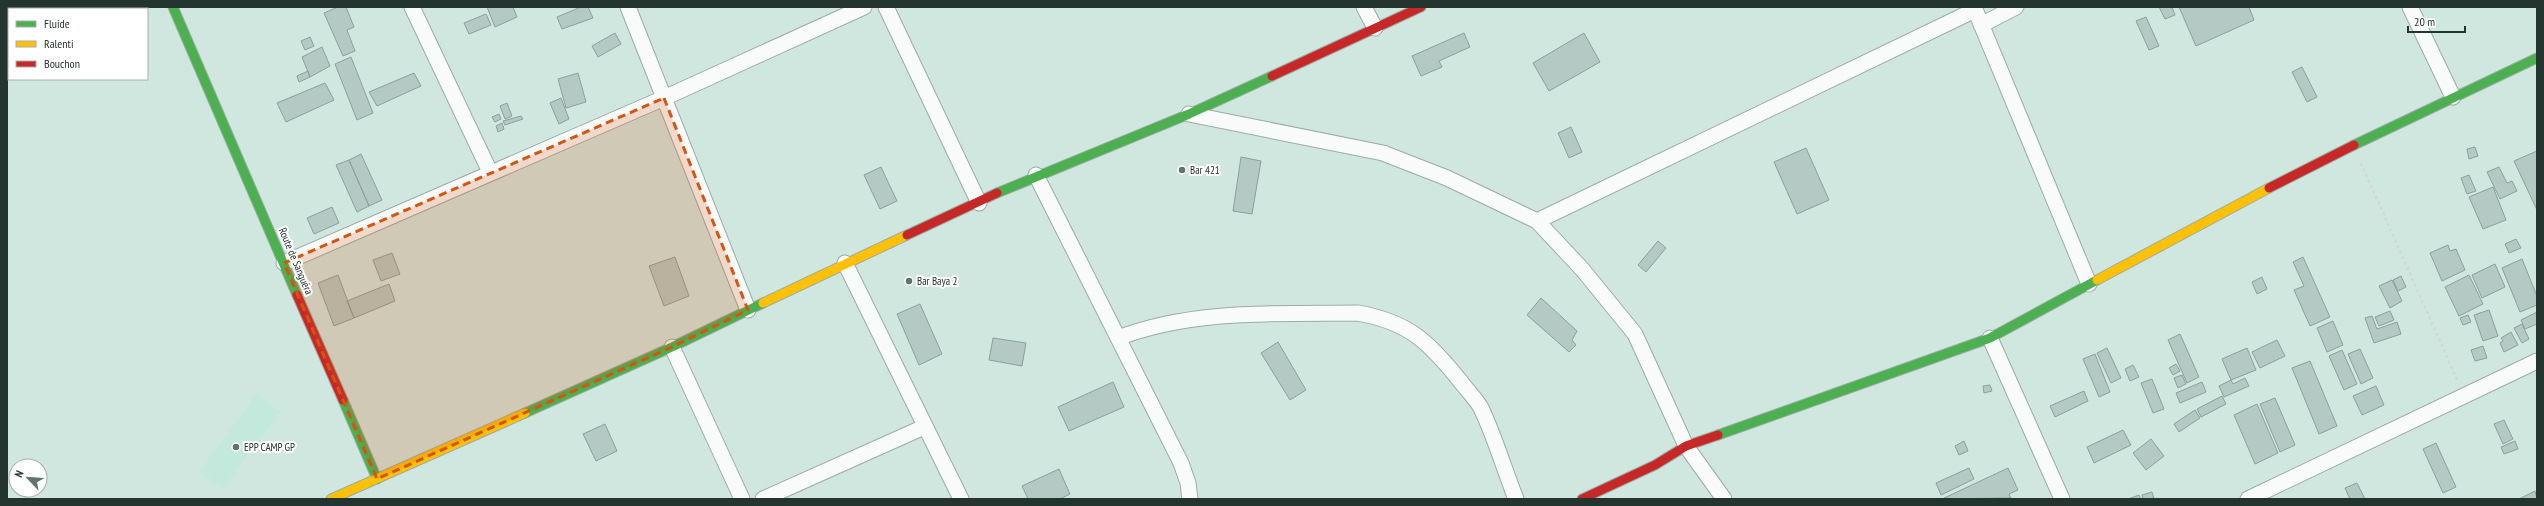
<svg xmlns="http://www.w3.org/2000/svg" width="2544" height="506" font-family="'PT Sans Narrow',sans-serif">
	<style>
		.built { fill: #c2e9dc }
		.building { fill: #b4c8c4; stroke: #8c9f9b }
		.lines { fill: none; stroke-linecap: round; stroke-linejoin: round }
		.lane-casing { stroke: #9aaca5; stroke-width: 10 }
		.street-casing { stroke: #9aaca5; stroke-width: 17 }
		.fast-casing { stroke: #9aaca5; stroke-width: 11 }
		.slow-casing { stroke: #9aaca5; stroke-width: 11 }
		.jam-casing { stroke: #9aaca5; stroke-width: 11 }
		.path { stroke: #d0d7d5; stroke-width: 2.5; stroke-dasharray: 3 3; stroke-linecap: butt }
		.lane { stroke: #f8fbfa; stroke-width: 8 }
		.street { stroke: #f8fbfa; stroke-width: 15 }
		.fast { stroke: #4caf50; stroke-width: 9 }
		.slow { stroke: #ffc107; stroke-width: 9 }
		.jam { stroke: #c62828; stroke-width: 9 }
		.marked { fill: #d45510; fill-opacity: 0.2; stroke: #d45510; stroke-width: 3; stroke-dasharray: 8 5; stroke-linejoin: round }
		.poi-dot { fill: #60736d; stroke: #fff; stroke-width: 1.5 }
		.labels { text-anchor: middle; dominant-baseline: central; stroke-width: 4; stroke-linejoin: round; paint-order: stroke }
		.poi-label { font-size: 11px; fill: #24352f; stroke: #fff; text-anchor: start }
		.street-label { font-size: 11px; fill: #24352f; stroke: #fff }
	</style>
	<rect width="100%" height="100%" fill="#d0e7df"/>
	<path class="built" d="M257 394 281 412 223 489 199 472Z"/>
	<path class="building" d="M338 7H346L354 27 347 30 355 51 343 56 324 13Z
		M487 7H513L517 17 495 27Z
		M581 7H588L593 18 562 29 557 17Z
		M2159 7H2172L2175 15 2165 19Z
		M2179 7H2249L2254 20 2196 46Z
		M486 14 491 25 469 34 464 23Z
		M2146 17 2159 46 2149 50 2136 21Z
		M615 33 621 44 598 57 592 46Z
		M1464 33 1470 47 1439 61 1442 67 1421 76 1412 56Z
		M1584 33 1600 62 1549 91 1533 63Z
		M310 37 314 46 305 50 301 41Z
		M322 47 330 66 310 77 302 57Z
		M351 57 373 113 357 120 335 64Z
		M2302 67 2317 97 2307 102 2292 72Z
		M308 71 310 77 299 82 297 76Z
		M414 73 421 86 377 106 369 92Z
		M578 73 586 102 566 108 558 79Z
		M325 83 334 100 286 122 277 103Z
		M561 98 569 119 559 124 550 103Z
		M507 103 512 116 505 119 500 106Z
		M499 114 501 119 495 122 492 117Z
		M521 116 523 119 505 125 503 121Z
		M502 123 504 129 498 132 496 126Z
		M1571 127 1582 152 1569 158 1558 133Z
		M2475 147 2478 156 2469 159 2467 149Z
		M1806 148 1829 200 1797 214 1774 162Z
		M2537 151V210L2514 161Z
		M361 154 382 200 369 206 349 160Z
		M1241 157 1261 161 1252 214 1233 211Z
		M349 160 369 206 357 212 336 165Z
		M881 167 897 201 880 209 864 175Z
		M2499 167 2507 183 2512 181 2517 191 2500 199 2487 172Z
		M2469 175 2476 191 2467 194 2461 178Z
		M2493 187 2506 220 2483 229 2469 197Z
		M332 207 339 223 314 234 307 218Z
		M2516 239 2521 248 2509 253 2505 244Z
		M1658 241 1666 248 1646 272 1638 265Z
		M2448 245 2450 251 2456 249 2465 270 2442 281 2430 253Z
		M392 253 400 274 381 281 373 260Z
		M675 257 689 296 664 306 649 266Z
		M2303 257 2330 317 2310 326 2294 290 2304 286 2293 262Z
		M2522 259 2537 296V305L2520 312 2502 268Z
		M2495 264 2505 287 2482 298 2472 275Z
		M338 275 354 318 334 326 318 283Z
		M2469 275 2483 304 2459 316 2445 287Z
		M2401 276 2406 287 2398 291 2393 280Z
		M2262 277 2267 289 2257 294 2252 282Z
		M2392 280 2402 301 2390 308 2379 286Z
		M389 284 395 301 354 318 347 301Z
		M1541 298 1577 331 1572 340 1576 345 1569 352 1527 315Z
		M920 304 942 354 919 365 897 314Z
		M2489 310 2498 336 2483 341 2474 315Z
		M2390 311 2394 320 2379 326 2375 317Z
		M2537 312V324L2525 329 2521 320Z
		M2468 315 2471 322 2463 325 2460 318Z
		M2372 316 2377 329 2397 322 2401 334 2374 343 2365 318Z
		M2333 321 2343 345 2327 352 2317 328Z
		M2522 324 2529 339 2522 343 2514 328Z
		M2511 332 2518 345 2504 352 2500 343 2503 341 2501 338Z
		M2180 334 2199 377 2187 383 2168 340Z
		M993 338 1026 343 1022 366 989 360Z
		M2277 340 2285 356 2260 368 2252 352Z
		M1278 342 1306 390 1290 400 1261 353Z
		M2483 346 2487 358 2475 361 2471 350Z
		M2107 348 2121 378 2111 383 2097 353Z
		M2247 348 2256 370 2231 380 2222 359Z
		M2360 349 2373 378 2361 384 2348 354Z
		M2342 350 2357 384 2344 390 2329 356Z
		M2095 354 2110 392 2099 397 2083 359Z
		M2310 361 2337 426 2319 434 2292 368Z
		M2176 364 2180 371 2173 375 2169 368Z
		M2133 365 2139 377 2130 381 2125 369Z
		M2182 375 2186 384 2178 388 2174 378Z
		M2245 378 2249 386 2224 397 2219 386 2231 380 2233 384Z
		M2152 379 2164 409 2153 413 2141 383Z
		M1113 382 1124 407 1069 431 1058 407Z
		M2202 382 2206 392 2180 403 2176 393Z
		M1990 385 1992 391 1984 393 1983 386Z
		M2376 386 2384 405 2362 415 2353 396Z
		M2084 391 2088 401 2055 417 2050 406Z
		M2222 396 2226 404 2201 417 2197 409Z
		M2275 398 2295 445 2280 452 2260 404Z
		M2257 404 2278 453 2255 464 2234 415Z
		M2195 410 2200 418 2179 432 2174 424Z
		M2504 420 2513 439 2503 444 2494 424Z
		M605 424 617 451 596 461 583 434Z
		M2123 430 2131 445 2094 463 2087 447Z
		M2151 439 2164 456 2146 470 2133 453Z
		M1964 441 1968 451 1959 455 1955 446Z
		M2515 441 2518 449 2504 454 2501 447Z
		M2436 443 2456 487 2443 493 2423 449Z
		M1969 468 1974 479 1941 495 1936 483Z
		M2008 468 2018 490 2009 494 2011 498 1942 499Z
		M1059 469 1070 494 1060 499H1028L1022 486Z
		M2357 483 2365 499H2350L2345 488Z
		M2535 491 2537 499H2519Z
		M2152 492 2154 499H2143L2142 495Z
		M2139 495 2141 499H2128Z"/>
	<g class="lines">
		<g class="lane-casing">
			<path id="lane" d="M78 9 82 7
				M7 44 9 43"/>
		</g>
		<g class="street-casing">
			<path id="street" d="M412 7 490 172
				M628 7 748 310
				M886 7 979 203
				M1364 7 1375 28
				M1974 7 2089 284
				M2410 7 2453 97
				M1981 25 2016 7
				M1189 114 1383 153 1447 178 1537 221 1582 269 1635 334 1686 446 1724 499
				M1036 175 1181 463 1188 483 1190 499
				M1537 221 1975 10
				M284 263 664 98 864 7
				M845 263 961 499
				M1118 338C1193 309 1278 314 1358 313 1409 322 1429 342 1461 382 1467 390 1476 399 1481 408 1495 437 1504 469 1516 499
				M1990 338 2062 499
				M672 347 742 499
				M763 499 924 427
				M2248 499 2537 361"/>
		</g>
		<g class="fast-casing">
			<path id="fast" d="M173 7 297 295
				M2354 145 2537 58
				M997 193 1189 114 1272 76
				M343 400 377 479
				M525 413 672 347 763 303
				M1718 435 1990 338 2097 280"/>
		</g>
		<g class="slow-casing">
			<path id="slow" d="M2097 280 2269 188
				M763 303 907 235
				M331 499 525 413"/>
		</g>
		<g class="jam-casing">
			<path id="jam" d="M1272 76 1421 7
				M2269 188 2354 145
				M907 235 997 193
				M297 295 343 400
				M1582 499 1655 465 1686 446 1718 435"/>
		</g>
		<path class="path" d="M2361 163 2458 382"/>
		<use href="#lane" class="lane"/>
		<use href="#street" class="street"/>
		<use href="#fast" class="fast"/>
		<use href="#slow" class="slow"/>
		<use href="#jam" class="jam"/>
	</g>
	<path class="marked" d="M664 98 748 310 672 347 377 479 284 263Z"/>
	<g class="poi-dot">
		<circle cx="1182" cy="170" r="4"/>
		<circle cx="909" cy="281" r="4"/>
		<circle cx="236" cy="447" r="4"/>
	</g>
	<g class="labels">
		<g class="poi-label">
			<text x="1190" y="170">Bar 421</text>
			<text x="917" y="281">Bar Baya 2</text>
			<text x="244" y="447">EPP CAMP GP</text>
		</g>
		<g class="street-label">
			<text transform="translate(296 261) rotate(67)">Route de Sanguéra</text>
		</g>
	</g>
	<rect width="2544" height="506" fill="none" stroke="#24352f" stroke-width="16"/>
	<rect x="8" y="8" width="140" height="72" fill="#ffffff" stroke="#a7aeac"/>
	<rect x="16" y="21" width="20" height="6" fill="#4caf50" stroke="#a7aeac"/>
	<text x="44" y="28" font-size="12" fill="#24352f">Fluide</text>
	<rect x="16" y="41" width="20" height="6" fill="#ffc107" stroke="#a7aeac"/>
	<text x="44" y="48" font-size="12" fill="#24352f">Ralenti</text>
	<rect x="16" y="61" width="20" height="6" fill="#c62828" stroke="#a7aeac"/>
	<text x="44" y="68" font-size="12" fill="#24352f">Bouchon</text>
	<g transform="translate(28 478) rotate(295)"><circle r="19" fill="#ffffff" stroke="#a7aeac"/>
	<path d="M0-3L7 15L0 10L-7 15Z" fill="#60736d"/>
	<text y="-6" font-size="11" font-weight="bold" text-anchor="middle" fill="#24352f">N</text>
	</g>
	<path d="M2408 26v6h57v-6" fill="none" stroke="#24352f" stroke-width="2"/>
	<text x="2414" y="26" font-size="12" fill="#24352f" stroke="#ffffff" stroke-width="3" paint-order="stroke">20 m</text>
</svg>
